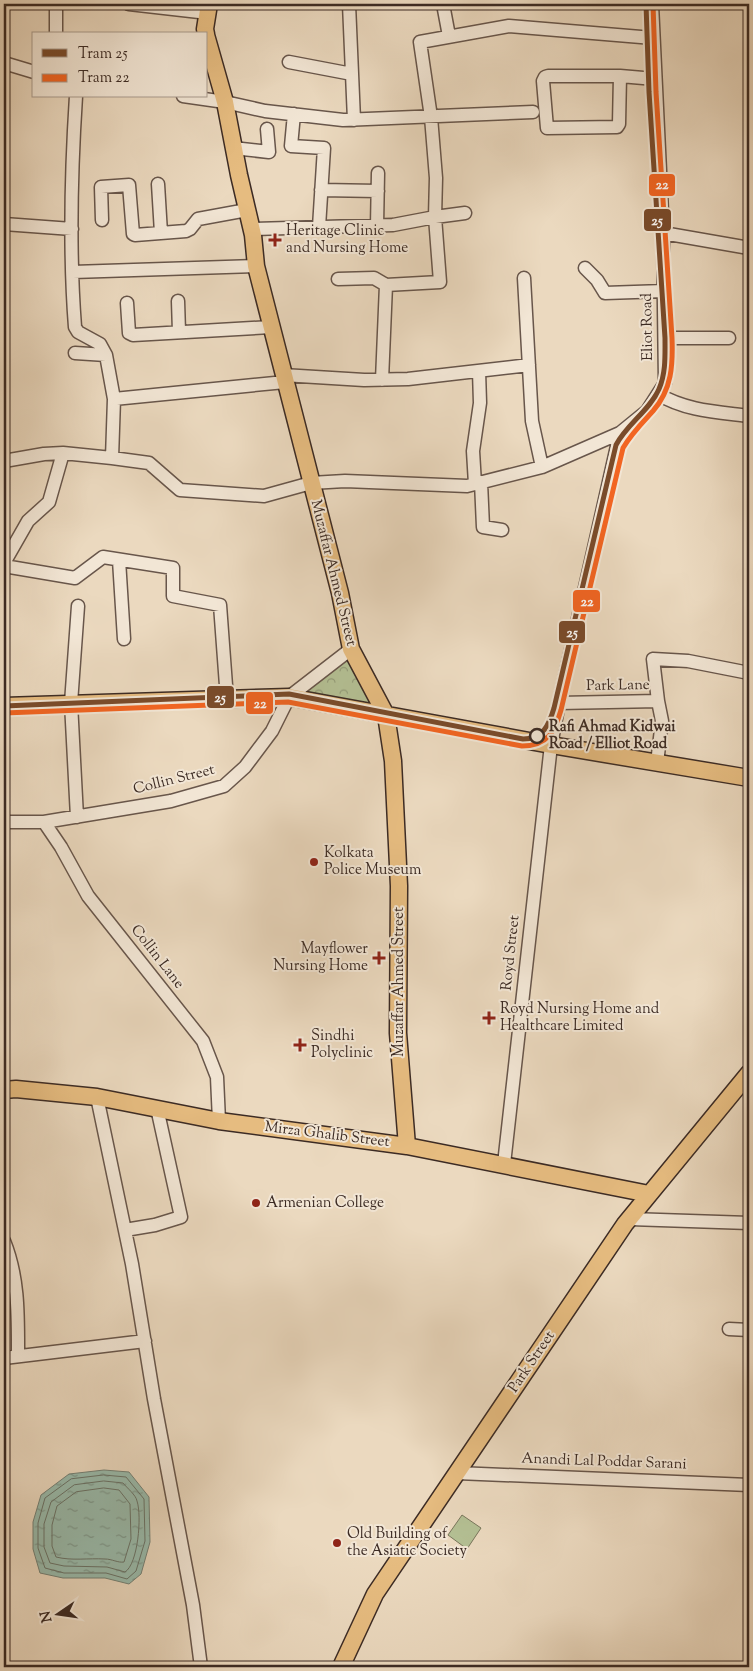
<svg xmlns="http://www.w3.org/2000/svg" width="753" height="1671" font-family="'Sorts Mill Goudy',serif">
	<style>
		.green { fill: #b4c094; stroke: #78765c }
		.park { fill: url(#park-crowns); stroke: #78765c }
		.water { fill: url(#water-ripples); stroke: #748176 }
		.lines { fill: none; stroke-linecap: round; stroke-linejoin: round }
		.shore { stroke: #6a7368; stroke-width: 1 }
		.minor-casing { stroke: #68564b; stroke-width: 15 }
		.major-casing { stroke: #3c2b24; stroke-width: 19 }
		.minor { stroke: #f2e6d5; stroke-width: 12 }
		.major { stroke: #e6bc80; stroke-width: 16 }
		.tram { stroke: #3c2b24; stroke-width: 1 }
		.tram-1-casing { stroke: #f2e6d5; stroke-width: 9 }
		.tram-2-casing { stroke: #f2e6d5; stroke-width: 9 }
		.tram-1 { stroke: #7a4b2a; stroke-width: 5 }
		.tram-2 { stroke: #f26522; stroke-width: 5 }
		.poi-dot { fill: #8f2418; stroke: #f2e6d5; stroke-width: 2 }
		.stop-dot { fill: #f2e6d5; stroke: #3c2b24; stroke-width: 2.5 }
		.labels { text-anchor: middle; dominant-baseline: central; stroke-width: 4; stroke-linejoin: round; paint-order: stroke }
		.poi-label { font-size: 15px; fill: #3c2b24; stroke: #f2e6d5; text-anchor: start }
		.street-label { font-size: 15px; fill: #3c2b24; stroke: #f2e6d5 }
		.stop-label { font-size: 15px; font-weight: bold; fill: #3c2b24; stroke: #f2e6d5; text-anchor: start }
		.line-badge { stroke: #f2e6d5; stroke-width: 2 }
		.badge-label { font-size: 14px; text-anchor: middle; font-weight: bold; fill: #fff }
	</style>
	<defs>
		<pattern id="park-crowns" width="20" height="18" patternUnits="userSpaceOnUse" patternTransform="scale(1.25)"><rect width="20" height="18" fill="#b4c094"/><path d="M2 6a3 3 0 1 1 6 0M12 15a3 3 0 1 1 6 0" fill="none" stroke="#949c79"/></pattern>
		<pattern id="water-ripples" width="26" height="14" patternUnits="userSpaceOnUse" patternTransform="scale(1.25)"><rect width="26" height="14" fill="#99bbac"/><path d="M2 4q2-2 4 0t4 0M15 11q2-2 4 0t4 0" fill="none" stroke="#7e988c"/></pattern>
	</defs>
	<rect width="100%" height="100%" fill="#ebd9bf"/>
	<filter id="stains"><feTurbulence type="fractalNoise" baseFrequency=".004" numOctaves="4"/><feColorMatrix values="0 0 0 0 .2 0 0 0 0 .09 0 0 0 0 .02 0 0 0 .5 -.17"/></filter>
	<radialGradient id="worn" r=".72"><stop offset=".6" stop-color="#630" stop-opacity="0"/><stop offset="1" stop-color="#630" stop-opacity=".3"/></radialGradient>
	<path class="green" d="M462 1515 481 1528 467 1549 448 1535Z"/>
	<path class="park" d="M349 657 379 710 299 694Z"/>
	<path class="water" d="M104 1470 129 1472 149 1497 150 1542 141 1574 129 1584 105 1578H63L40 1573 33 1549V1522L41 1495 69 1474Z"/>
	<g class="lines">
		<path class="shore" d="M104 1475 126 1477 144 1499 145 1541 136 1571 127 1579 106 1573H64L45 1568 38 1548V1523L45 1498 71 1479Z
			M104 1481 123 1483C127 1488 136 1495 137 1501 142 1516 138 1564 125 1572L107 1567 64 1566 50 1563 44 1547V1524L51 1502 74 1485Z
			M104 1488 119 1490 130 1504 131 1539 124 1562C118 1563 112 1559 105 1559 88 1558 72 1561 56 1557L52 1546V1525L57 1506 76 1492Z"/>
		<g class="minor-casing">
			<path id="minor" d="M56 4V34
				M129 4 208 13
				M349 4 354 120
				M443 4 449 36
				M289 62 352 74
				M4 63 34 72
				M620 76H548L545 77 543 81 547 128 617 127 619 124 620 76 655 79
				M76 96C71 173 69 250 75 327L78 332 100 344 106 355 114 399 112 458
				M183 96 225 102 265 111 343 120 533 112
				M294 114 291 146 324 148 319 227
				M233 148 269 152 267 129
				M158 184 161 233
				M321 190 378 191
				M102 220 101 187 129 185 133 234 135 235 186 231 190 229 198 219 247 210
				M4 224 72 229
				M377 226 378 173
				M252 229 393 225 435 217 465 213
				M663 233 749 248
				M585 268 597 280 605 293 664 291
				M73 272 256 266
				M524 278 532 421 542 467
				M338 279 374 278 386 285
				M178 301 179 332
				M127 303 129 333 133 335 271 327
				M665 338H729
				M75 353 106 355
				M283 375 364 380 408 379 529 365
				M382 380 386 285 440 282 435 217 436 178 431 117 420 42 509 26 653 38
				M658 394C686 411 718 412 749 416
				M114 399 285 382
				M4 461 44 454 63 453 112 458 149 463 180 490 264 496 311 483 345 481 467 486 542 467 620 433
				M481 482 483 527 502 530
				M475 484 473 451 480 403 479 371
				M119 560 124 639
				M4 563 28 521 49 502 63 453
				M4 566 75 578 103 557 173 568V596L220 605 227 699
				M559 703 658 701 653 659 688 661 749 673
				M657 763 662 721 658 701
				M77 817 71 703 78 606
				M4 822H44L171 801 224 786 245 767 272 731 289 697 351 649
				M44 822 61 847 88 896 203 1041 217 1077 219 1121
				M97 1097 132 1264 154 1399 193 1605 201 1667
				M504 1164 551 745 559 703 620 433 647 411 665 383 663 233 652 4
				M630 1219 749 1223
				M125 1230 155 1225 181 1217 157 1108
				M4 1241C19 1278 18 1316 18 1356
				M729 1329 749 1330
				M4 1358 145 1341
				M457 1473 749 1485"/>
		</g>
		<g class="major-casing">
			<path id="major" d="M206 34 205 29 209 4
				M206 35 225 102 239 175 253 235 256 266 340 593 351 649 386 715 393 761 399 886 398 1033 407 1146
				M4 706 289 697 551 745 749 778
				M4 1090 16 1089 97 1097 219 1121 407 1146 649 1194
				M341 1667 375 1594 625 1224 749 1073"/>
		</g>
		<use href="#minor" class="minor"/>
		<use href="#major" class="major"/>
		<path class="tram" d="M4 710 289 697 522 742C546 746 552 728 558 709L620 446 628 430 652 406 662 391 666 383 668 361 669 338 652 92 649 4"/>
		<g class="tram-1-casing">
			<path id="tram-1" d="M4 706 289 694 523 739C543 739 549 725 554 708L616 445C627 424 650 410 659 389 666 373 665 355 665 338L649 92 646 4"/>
		</g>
		<g class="tram-2-casing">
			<path id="tram-2" d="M4 713 288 702 522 746C548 746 555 731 561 710L623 448C631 434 642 423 653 411 672 389 673 365 672 338L656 92 653 4"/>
		</g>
		<use href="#tram-1" class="tram-1"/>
		<use href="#tram-2" class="tram-2"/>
	</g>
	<g class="poi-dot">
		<path d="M272.5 232.5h5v5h5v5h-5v5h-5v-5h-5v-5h5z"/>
		<circle cx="314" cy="862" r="5"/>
		<path d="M376.5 950.5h5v5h5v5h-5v5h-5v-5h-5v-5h5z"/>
		<path d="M486.5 1010.5h5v5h5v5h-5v5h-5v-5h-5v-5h5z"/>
		<path d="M297.5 1037.5h5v5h5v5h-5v5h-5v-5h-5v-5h5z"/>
		<circle cx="256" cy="1203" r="5"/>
		<circle cx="337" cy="1543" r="5"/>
	</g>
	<circle class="stop-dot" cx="537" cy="736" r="7"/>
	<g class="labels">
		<g class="poi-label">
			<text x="286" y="231">Heritage Clinic<tspan x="286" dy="17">and Nursing Home</tspan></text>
			<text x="324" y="853">Kolkata<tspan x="324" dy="17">Police Museum</tspan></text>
			<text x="368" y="949" text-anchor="end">Mayflower<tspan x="368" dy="17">Nursing Home</tspan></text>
			<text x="500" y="1009">Royd Nursing Home and<tspan x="500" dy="17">Healthcare Limited</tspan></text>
			<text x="311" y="1036">Sindhi<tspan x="311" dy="17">Polyclinic</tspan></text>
			<text x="266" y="1203">Armenian College</text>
			<text x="347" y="1534">Old Building of<tspan x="347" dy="17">the Asiatic Society</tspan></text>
		</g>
		<g class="street-label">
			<text transform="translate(648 327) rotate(-91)">Eliot Road</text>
			<text transform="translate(333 573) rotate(76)">Muzaffar Ahmed Street</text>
			<text transform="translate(618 686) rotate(-1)">Park Lane</text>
			<text transform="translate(174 780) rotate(-14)">Collin Street</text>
			<text transform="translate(511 953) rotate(-84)">Royd Street</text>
			<text transform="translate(157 957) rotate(52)">Collin Lane</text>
			<text transform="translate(399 982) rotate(-90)">Muzaffar Ahmed Street</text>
			<text transform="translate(327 1135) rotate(7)">Mirza Ghalib Street</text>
			<text transform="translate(532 1362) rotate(-56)">Park Street</text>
			<text transform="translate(604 1462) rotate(2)">Anandi Lal Poddar Sarani</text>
		</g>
		<g class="stop-label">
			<text x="549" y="727">Rafi Ahmad Kidwai<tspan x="549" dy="17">Road / Elliot Road</tspan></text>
		</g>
	</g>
	<g class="line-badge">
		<rect x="648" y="173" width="28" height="24" rx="5" fill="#f26522"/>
		<rect x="643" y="208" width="29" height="24" rx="5" fill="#7a4b2a"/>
		<rect x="572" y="589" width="29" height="24" rx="5" fill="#f26522"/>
		<rect x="558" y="620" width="28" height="24" rx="5" fill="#7a4b2a"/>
		<rect x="206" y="685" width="29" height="24" rx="5" fill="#7a4b2a"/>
		<rect x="245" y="691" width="29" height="24" rx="5" fill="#f26522"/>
	</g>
	<g class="badge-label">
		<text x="662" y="189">22</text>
		<text x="657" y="225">25</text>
		<text x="587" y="606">22</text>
		<text x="572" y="637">25</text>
		<text x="220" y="702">25</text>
		<text x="260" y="708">22</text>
	</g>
	<rect width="753" height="1671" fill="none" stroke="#ebd9bf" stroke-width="20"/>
	<rect x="5" y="5" width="743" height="1661" fill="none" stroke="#3c2b24" stroke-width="2.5"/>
	<rect x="10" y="10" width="733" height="1651" fill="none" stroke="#3c2b24"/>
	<rect x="32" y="32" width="175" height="65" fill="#f2e6d5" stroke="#a99b8e"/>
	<rect x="42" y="49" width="25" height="8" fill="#7a4b2a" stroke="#a99b8e"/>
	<text x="78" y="58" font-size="15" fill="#3c2b24">Tram 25</text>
	<rect x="42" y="74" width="25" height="8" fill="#f26522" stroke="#a99b8e"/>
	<text x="78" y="82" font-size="15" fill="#3c2b24">Tram 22</text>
	<g transform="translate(58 1614) rotate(257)" stroke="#f2e6d5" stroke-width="4" paint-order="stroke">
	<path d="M0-4L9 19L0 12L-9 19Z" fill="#3c2b24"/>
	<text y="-8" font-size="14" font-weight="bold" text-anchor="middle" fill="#3c2b24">N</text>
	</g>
	<rect width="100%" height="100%" filter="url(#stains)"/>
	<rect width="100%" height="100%" fill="url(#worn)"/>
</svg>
